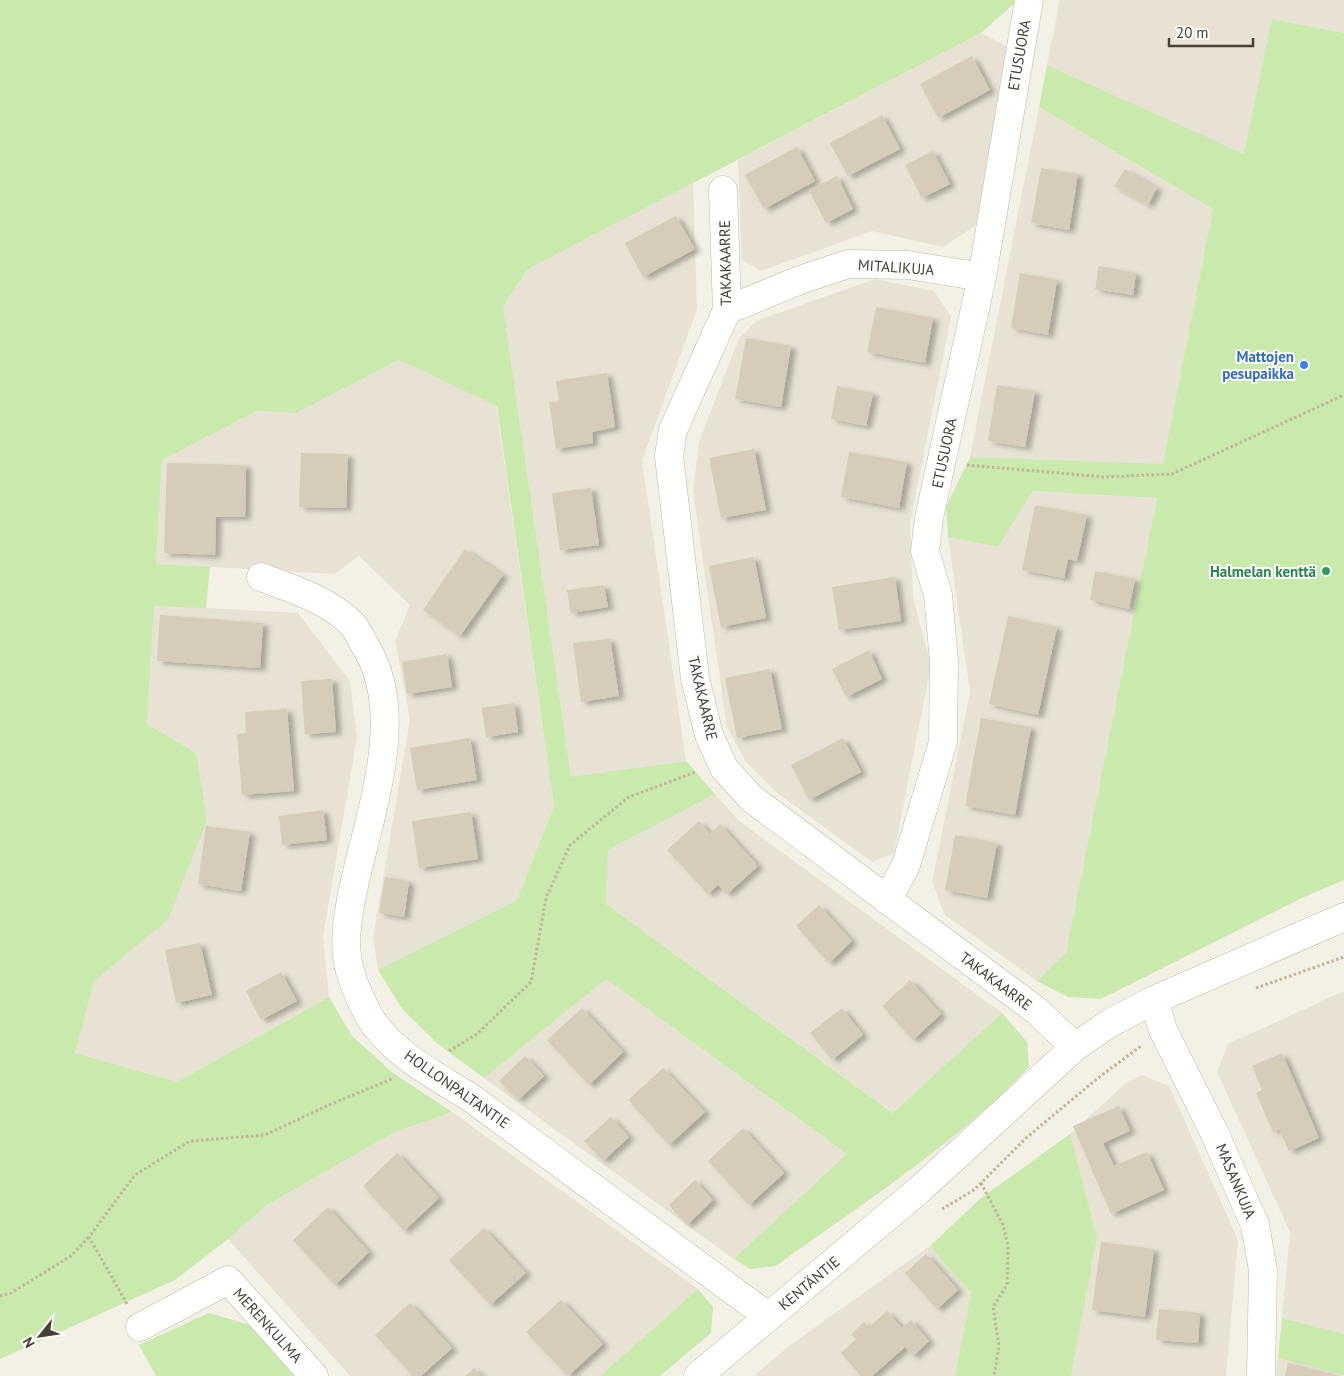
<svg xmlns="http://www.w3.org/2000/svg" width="1344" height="1376" font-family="'PT Sans',sans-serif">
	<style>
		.residential { fill: #e7e2d3 }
		.green { fill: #cae9ad }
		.building { fill: #d5ccba; filter: url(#shadow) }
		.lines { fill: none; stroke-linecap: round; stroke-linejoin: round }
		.minor-casing { stroke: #bfb8a8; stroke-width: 29 }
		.path { stroke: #c1b599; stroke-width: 3; stroke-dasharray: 2.5 2.5; stroke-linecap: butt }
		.minor { stroke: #fff; stroke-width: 28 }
		.shop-dot { fill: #3f7fe0; stroke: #fff; stroke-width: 2 }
		.leisure-dot { fill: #2e9e5b; stroke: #fff; stroke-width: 2 }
		.labels { text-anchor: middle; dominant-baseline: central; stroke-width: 4; stroke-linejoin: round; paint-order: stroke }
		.street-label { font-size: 15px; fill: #464035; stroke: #fff }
		.shop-label { font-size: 15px; font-weight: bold; fill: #366cbe; stroke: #fff; text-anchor: end }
		.leisure-label { font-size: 15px; font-weight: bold; fill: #27864d; stroke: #fff; text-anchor: end }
	</style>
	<defs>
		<filter id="shadow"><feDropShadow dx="5.5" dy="3" stdDeviation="2.5" flood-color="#0004"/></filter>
	</defs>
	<rect width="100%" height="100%" fill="#f3f0e5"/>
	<path class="residential" d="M1060 0H1344V33L1272 19 1245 155 1047 65Z
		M981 33 1012 49 978 224 943 247 872 231 761 271 742 260 738 160Z
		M1039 107 1213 209 1163 465 970 457Z
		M693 183 697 309 642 461 686 761 571 778 503 306 528 269Z
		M875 279 934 291 951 317 910 523 913 597 931 665 894 853 872 862 776 792 746 762 727 727 693 491 699 442 739 338 756 321Z
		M399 360 496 405 554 806 517 900 378 970 373 938 410 719 395 641 410 605 359 556 334 574 156 564 162 460 257 411 296 413Z
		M1033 491 1157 498 1066 954 1037 981 945 915 932 882 970 692 948 537 998 547Z
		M154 605 298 613 350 681 357 737 323 936 329 997 177 1082 75 1053 94 981 168 920 196 753 147 724Z
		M715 794 739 821 1002 1013 894 1113 606 904 608 850Z
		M606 979 848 1155 734 1259 484 1078Z
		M1344 991V1334L1282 1318 1290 1232 1217 1072 1228 1044Z
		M1142 1075 1169 1086 1238 1240 1226 1376H1071L1097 1237 1070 1134 1126 1083Z
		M452 1112 698 1289 600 1376H350L228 1239 267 1205 393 1133Z
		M930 1246 971 1293 955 1376H754L786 1348Z
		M1278 1358 1344 1375V1376H1276Z"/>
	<path class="green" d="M0 0H1018L981 33 528 269 503 306 571 777 686 761 715 794 608 850 606 904 893 1113 1002 1013 1027 1042 1029 1067C955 1145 863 1203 776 1266L750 1269 734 1259 847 1154 606 979 484 1078 438 1044 403 1010 378 970 517 900 554 806 497 406 399 360 296 413 257 411 162 460 156 564 210 567 206 608 154 606 147 724 196 753 207 820 168 920 94 981 75 1053 177 1082 329 997 352 1036 393 1073 452 1112 393 1133 267 1205 228 1239 175 1280 0 1359Z
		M1272 19 1344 33V880L1304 897 1101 999 1068 997 1037 981 1066 953 1157 498 1033 491 998 547 948 537 946 507 970 457 1163 464 1213 209 1039 107 1047 65 1244 154Z
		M1070 1134 1097 1237 1071 1376H955L971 1293 930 1246 980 1199Z
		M698 1289 713 1307 711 1333 660 1376H600Z
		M209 1313 250 1325 294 1376H156L139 1345Z
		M1282 1318 1344 1334V1375L1278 1358Z"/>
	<path class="building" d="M972 56 990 90 938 118 920 84Z
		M882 115 900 149 848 176 830 143Z
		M797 147 815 181 764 209 745 175Z
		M933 151 950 184 922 198 905 165Z
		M1041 168 1078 174 1069 230 1031 223Z
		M1125 169 1157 188 1148 205 1114 186Z
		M837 176 853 209 826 223 809 190Z
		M676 216 695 249 643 277 625 243Z
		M1099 266 1136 273 1133 295 1095 289Z
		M1020 273 1057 280 1048 335 1011 328Z
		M876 307 933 318 925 363 867 352Z
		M746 338 791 346 781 407 735 399Z
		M607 373 615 427 592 432 593 443 556 449 549 402 559 401 556 381Z
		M997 385 1035 391 1025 447 988 441Z
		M837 386 873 393 866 426 831 419Z
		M754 449 766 510 721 518 709 458Z
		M849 452 907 462 899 508 841 497Z
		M301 453 348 454 346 508 299 507Z
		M167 463 246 465 245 517H216L215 555 164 553Z
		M591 488 599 545 560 550 552 493Z
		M1035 505 1087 515 1077 561 1068 559 1064 578 1022 570Z
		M465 549 503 575 460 636 423 610Z
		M754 557 766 618 721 627 709 566Z
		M1095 571 1135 579 1129 609 1090 600Z
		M895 577 901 621 839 630 832 587Z
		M604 585 608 607 571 613 567 590Z
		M160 615 263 623 260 668 157 661Z
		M1008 616 1057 627 1038 715 989 704Z
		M610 639 619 696 581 702 573 643Z
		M869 650 882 679 846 697 832 669Z
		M447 654 452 687 407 694 402 662Z
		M770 669 782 729 737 738 725 678Z
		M332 679 336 732 305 734 301 681Z
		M514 703 518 732 486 737 482 708Z
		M287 709 294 791 242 795 237 734 246 733 245 712Z
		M981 718 1031 727 1015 815 965 806Z
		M470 738 477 780 417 790 410 748Z
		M843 738 861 772 809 800 791 765Z
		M323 810 327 840 282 845 279 816Z
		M471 812 478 859 419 868 412 821Z
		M699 821 710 834 720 824 758 866 727 894 718 885 708 894 667 850Z
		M206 826 250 832 241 891 198 884Z
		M955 835 997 843 987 898 945 890Z
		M385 877 409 881 404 917 379 913Z
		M819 905 852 941 829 963 796 926Z
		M200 943 212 995 176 1003 165 950Z
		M281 972 297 1001 261 1020 246 991Z
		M910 980 941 1014 913 1040 882 1006Z
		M582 1008 623 1052 589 1085 547 1040Z
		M842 1008 863 1035 832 1060 810 1033Z
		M1282 1053 1319 1138 1289 1151 1279 1129 1273 1132 1256 1093 1262 1090 1252 1066Z
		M525 1056 544 1076 518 1100 499 1081Z
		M663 1068 705 1112 669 1145 628 1100Z
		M1119 1106 1130 1131 1103 1143 1114 1166 1147 1152 1164 1190 1111 1214 1073 1126Z
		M611 1117 629 1137 603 1161 584 1141Z
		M743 1128 784 1173 749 1205 708 1161Z
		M397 1153 439 1198 404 1231 363 1186Z
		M695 1180 713 1200 687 1225 669 1205Z
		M328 1207 369 1252 335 1285 293 1240Z
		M484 1228 526 1273 490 1305 449 1260Z
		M1101 1242 1154 1249 1145 1317 1092 1310Z
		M926 1254 958 1290 937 1309 905 1273Z
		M561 1300 603 1344 568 1376 526 1332Z
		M410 1303 452 1348 421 1376H413L375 1335Z
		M1159 1309 1200 1313 1198 1343 1156 1340Z
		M887 1311 902 1328 911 1320 929 1341 913 1356 905 1347 872 1376H861L841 1353 856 1339 851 1334 864 1322 869 1327Z
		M1288 1363 1332 1374 1331 1376H1285Z
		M474 1368 481 1376H465Z"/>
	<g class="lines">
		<g class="minor-casing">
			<path id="minor" d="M723 190 727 310 673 430 669 456 695 678 709 735 724 768 751 798 1037 1011 1075 1047
				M727 310 800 280 848 264 908 265 982 277
				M261 577C292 589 326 599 351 623 358 630 362 641 367 649 406 715 371 810 355 881 350 904 344 932 347 956 349 975 360 999 369 1016 391 1053 436 1076 471 1098L769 1317
				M887 900 906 865 943 742 944 661 938 595 925 551 929 518 982 277 1029 0
				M1154 1000 1163 1030 1214 1132 1255 1225 1263 1270 1261 1376
				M140 1327 228 1280 314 1376
				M698 1376 919 1190 1075 1047 1110 1023 1154 1000 1344 917"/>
		</g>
		<path class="path" d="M967 465 1105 477 1172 474 1344 395
			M1256 988 1344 957
			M449 1051 477 1034 531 982 546 898 570 845 629 797 696 772
			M981 1183 1003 1225 1008 1245 1007 1285 993 1307 999 1346 994 1376
			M942 1209 974 1190 1026 1138 1098 1078 1141 1046
			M0 1296 11 1293 71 1256 89 1237
			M127 1304 89 1237 135 1175 190 1141 265 1135 331 1104 392 1079"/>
		<use href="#minor" class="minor"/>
	</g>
	<circle class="shop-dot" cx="1304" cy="365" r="5"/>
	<circle class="leisure-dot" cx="1326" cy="571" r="5"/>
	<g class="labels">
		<g class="street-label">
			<text transform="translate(1019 55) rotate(-80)">ETUSUORA</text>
			<text transform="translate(725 263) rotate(-91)">TAKAKAARRE</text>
			<text transform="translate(896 267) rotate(4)">MITALIKUJA</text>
			<text transform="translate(944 453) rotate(-78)">ETUSUORA</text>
			<text transform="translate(703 698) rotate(77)">TAKAKAARRE</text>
			<text transform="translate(996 981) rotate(37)">TAKAKAARRE</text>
			<text transform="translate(457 1089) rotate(35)">HOLLONPALTANTIE</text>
			<text transform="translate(1236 1181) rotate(67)">MASANKUJA</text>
			<text transform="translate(809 1283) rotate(-40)">KENTÄNTIE</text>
			<text transform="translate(268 1325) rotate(48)">MERENKULMA</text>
		</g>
		<g class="shop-label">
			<text x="1294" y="356">Mattojen<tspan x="1294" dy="17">pesupaikka</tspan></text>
		</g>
		<g class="leisure-label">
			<text x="1316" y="571">Halmelan kenttä</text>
		</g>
	</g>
	<g transform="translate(40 1336) rotate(240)" stroke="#ffffff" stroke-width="4" paint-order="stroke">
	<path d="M0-4L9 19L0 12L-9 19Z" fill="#464035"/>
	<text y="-8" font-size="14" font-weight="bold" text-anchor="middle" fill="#464035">N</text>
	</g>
	<path d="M1169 38v8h84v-8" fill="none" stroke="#464035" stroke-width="2.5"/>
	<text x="1176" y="38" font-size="15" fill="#464035" stroke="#ffffff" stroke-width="4" paint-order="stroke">20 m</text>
</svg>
